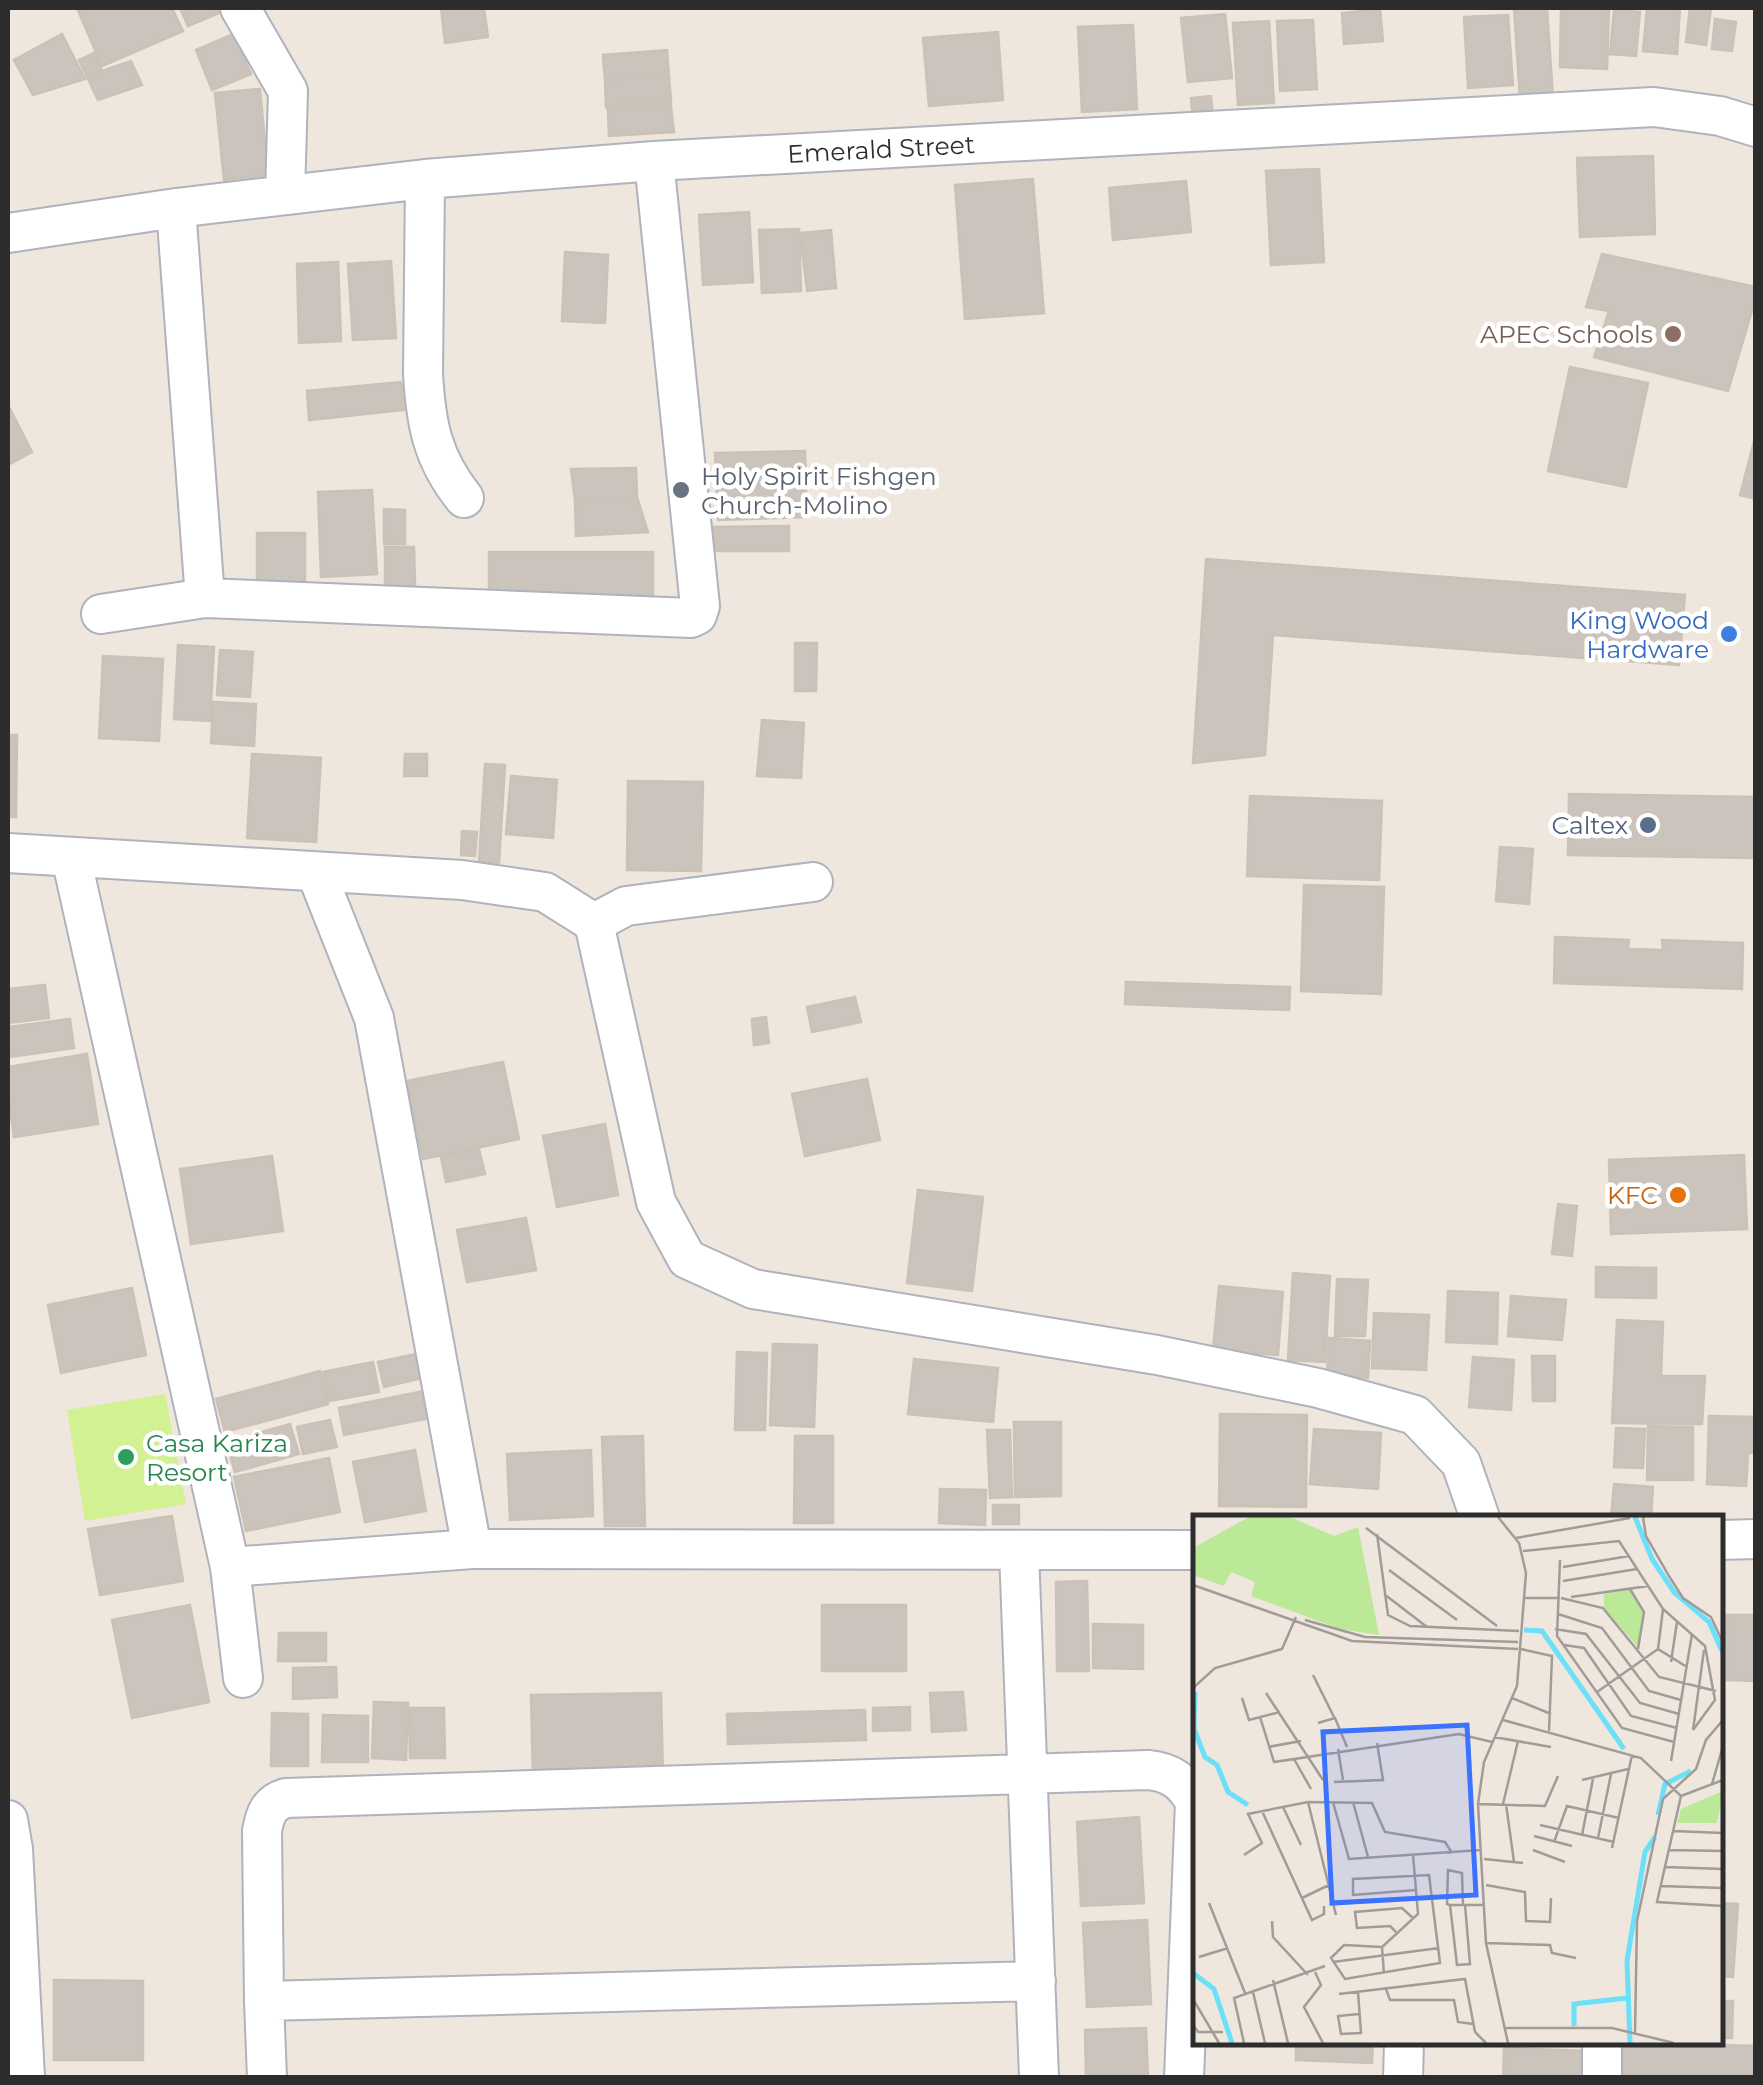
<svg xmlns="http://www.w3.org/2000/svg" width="1763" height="2085" font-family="Montserrat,sans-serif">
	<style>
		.pitch { fill: #d2f192 }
		.building { fill: #cbc4bd; stroke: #cbc2b7; stroke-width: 2.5 }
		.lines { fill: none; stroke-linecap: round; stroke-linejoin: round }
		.street-casing { stroke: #aeb3bd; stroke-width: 42 }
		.street { stroke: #fff; stroke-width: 38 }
		.education-dot { fill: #8d6e63; stroke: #fff; stroke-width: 4 }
		.worship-dot { fill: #6b7280; stroke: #fff; stroke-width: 4 }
		.shop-dot { fill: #3f7fe0; stroke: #fff; stroke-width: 4 }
		.service-dot { fill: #5c6f8a; stroke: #fff; stroke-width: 4 }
		.food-dot { fill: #e8710a; stroke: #fff; stroke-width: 4 }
		.leisure-dot { fill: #2e9e5b; stroke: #fff; stroke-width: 4 }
		.labels { text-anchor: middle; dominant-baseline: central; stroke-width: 9; stroke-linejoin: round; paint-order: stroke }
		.street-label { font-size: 25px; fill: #2d2d2d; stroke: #fff }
		.education-label { font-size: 25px; fill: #785e54; stroke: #fff; text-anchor: end }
		.worship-label { font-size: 25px; fill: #5b616d; stroke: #fff; text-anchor: start }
		.shop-label { font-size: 25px; fill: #366cbe; stroke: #fff; text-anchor: end }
		.service-label { font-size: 25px; fill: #4e5e75; stroke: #fff; text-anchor: end }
		.food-label { font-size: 25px; fill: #c56008; stroke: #fff; text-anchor: end }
		.leisure-label { font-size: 25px; fill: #27864d; stroke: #fff; text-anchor: start }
		.inset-river { fill: none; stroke: #6be0f8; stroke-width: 5 }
		.inset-road { fill: none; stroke: #a19c97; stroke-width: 2.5 }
		.view { fill: #3b73ff; fill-opacity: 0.15; stroke: #3b73ff; stroke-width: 5 }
		.inset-edge { fill: none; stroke: #2d2d2d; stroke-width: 5 }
	</style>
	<rect width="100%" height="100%" fill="#efe6de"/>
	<path class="pitch" d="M165 1394 186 1504 85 1521 67 1410Z"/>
	<path class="building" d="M77 8H172L183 31 102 66Z
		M180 8H217L219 13 188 26Z
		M441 8H484L488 37 445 43Z
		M1514 8H1547L1553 98 1520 99Z
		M1561 8H1609L1607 69 1560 67Z
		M1647 8H1680L1677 54 1643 51Z
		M1690 8H1711L1706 45 1686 42Z
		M1380 9 1383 41 1344 44 1342 13Z
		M1614 10 1640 12 1636 56 1610 54Z
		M1225 14 1232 78 1188 82 1181 18Z
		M1508 15 1513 85 1468 88 1464 17Z
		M1715 19 1736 22 1732 51 1712 49Z
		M1313 20 1317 89 1280 91 1277 21Z
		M1269 21 1274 103 1238 105 1233 23Z
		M1133 25 1137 109 1082 112 1078 27Z
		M998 32 1003 100 929 106 923 38Z
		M62 34 85 79 33 95 14 60Z
		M234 34 251 74 212 90 196 50Z
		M667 50 669 76 605 80 603 55Z
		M94 53 102 71 131 61 142 85 98 100 79 60Z
		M669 76 671 102 606 106 605 80Z
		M260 89 268 175 224 180 215 93Z
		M1211 96 1213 116 1193 118 1191 98Z
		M671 102V107L608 111 606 106Z
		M671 107 674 132 609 136 608 111Z
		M1653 156 1655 234 1580 237 1577 158Z
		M1319 169 1324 262 1271 265 1266 171Z
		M1033 179 1044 313 965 319 955 185Z
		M1186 181 1191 232 1113 240 1109 188Z
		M749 212 753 282 703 285 699 215Z
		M799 229 801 291 762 293 759 230Z
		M831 230 836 288 807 291 800 233Z
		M565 252 608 255 605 323 562 321Z
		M1602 254 1756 287V297L1728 391 1594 357 1609 311 1586 307Z
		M391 261 396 338 353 340 348 264Z
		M338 262 341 341 299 343 297 264Z
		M1570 367 1648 383 1626 487 1548 471Z
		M401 382 404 410 309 420 307 391Z
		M8 405 32 452 8 465Z
		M1756 434V499L1740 495Z
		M805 451 807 517 718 520 715 453Z
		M636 468 637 497 575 500 571 469Z
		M372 490 377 574 321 577 318 492Z
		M637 497 648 532 576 536 575 500Z
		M384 509 405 510V544H384Z
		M789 526V551H708V527Z
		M257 533H305V585L257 586Z
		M385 547H414L415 585H385Z
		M489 552H653V598H489Z
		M1206 559 1685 595 1679 665 1273 635 1265 755 1193 763Z
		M795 643H817L816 691H795Z
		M178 645 214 647 210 721 174 719Z
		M220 650 253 652 250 697 217 695Z
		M103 656 163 659 159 741 99 738Z
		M213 702 256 704 254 746 211 743Z
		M762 720 804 723 801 778 757 776Z
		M8 735H17L16 817H8Z
		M252 754 321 758 316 842 247 838Z
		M405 754H427V776H404Z
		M485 764 505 765 499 863 479 861Z
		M511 776 557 780 553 838 506 834Z
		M628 781 703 782 701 871 627 870Z
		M1569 794 1756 797V858L1568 855Z
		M1250 796 1382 801 1379 880 1247 876Z
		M462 831 477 832 475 856 461 855Z
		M1500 847 1533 849 1529 904 1496 901Z
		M1304 885 1384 887 1381 994 1301 991Z
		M1555 937 1629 940 1628 949 1663 950 1662 940 1743 943 1742 989 1554 983Z
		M1126 982 1290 987 1289 1010 1125 1004Z
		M45 985 49 1018 8 1023V989Z
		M855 997 861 1022 812 1032 807 1007Z
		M766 1017 769 1043 754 1045 752 1019Z
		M70 1019 74 1048 9 1057 8 1027Z
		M87 1054 98 1124 14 1137 8 1094V1067Z
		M503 1062 519 1139 423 1159 407 1081Z
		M867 1079 880 1140 805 1156 792 1094Z
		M605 1124 618 1195 557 1207 543 1136Z
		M479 1149 485 1174 446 1182 441 1157Z
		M1744 1155 1747 1229 1611 1234 1609 1160Z
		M272 1156 283 1231 191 1244 180 1169Z
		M918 1190 983 1197 972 1291 907 1283Z
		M1558 1204 1577 1206 1572 1256 1552 1254Z
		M526 1218 536 1270 467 1282 457 1230Z
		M1596 1267 1656 1268V1298L1596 1297Z
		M1293 1273 1330 1276 1325 1362 1288 1360Z
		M1337 1279 1368 1280 1365 1336H1335Z
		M1219 1286 1283 1292 1278 1355 1213 1350Z
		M132 1288 146 1355 61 1373 48 1305Z
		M1448 1291 1498 1293 1497 1344 1446 1342Z
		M1511 1296 1566 1300 1562 1340 1508 1336Z
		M1374 1313 1429 1315 1426 1370 1372 1368Z
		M1617 1320 1663 1322 1661 1376H1705L1702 1424 1612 1423Z
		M1329 1338 1370 1341 1368 1378 1327 1375Z
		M773 1344 817 1345 814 1427 770 1425Z
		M737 1352 767 1353 765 1430H735Z
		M416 1354 422 1378 384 1387 378 1362Z
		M1532 1356H1555V1401H1533Z
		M1473 1357 1514 1360 1511 1410 1469 1407Z
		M914 1359 998 1368 993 1422 908 1414Z
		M373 1362 379 1392 329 1401 323 1372Z
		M320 1371 328 1404 225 1432 216 1399Z
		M424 1391 430 1418 344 1435 339 1408Z
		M1220 1414 1307 1415 1306 1507 1219 1506Z
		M1709 1416 1756 1417V1453H1748L1746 1486 1707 1484Z
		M330 1420 337 1447 303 1454 297 1427Z
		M1014 1422H1061V1496L1015 1497Z
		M290 1424 299 1454 235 1472 226 1442Z
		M1648 1426 1693 1427V1480H1647Z
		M1616 1428 1645 1429 1643 1468 1614 1467Z
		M1314 1429 1381 1433 1378 1489 1310 1484Z
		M987 1430H1010L1012 1497 990 1498Z
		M643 1436 645 1526H605L602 1437Z
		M795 1436H833V1523H794Z
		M415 1450 426 1511 365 1522 353 1462Z
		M591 1450 593 1516 510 1520 507 1454Z
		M329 1458 340 1512 246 1531 234 1477Z
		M1614 1484 1653 1487 1651 1518H1611Z
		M940 1489 986 1490 985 1525 939 1523Z
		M993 1505H1019V1524H993Z
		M172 1516 183 1581 100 1595 88 1529Z
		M1087 1581 1089 1671H1057L1056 1582Z
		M190 1605 209 1702 132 1718 112 1620Z
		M822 1605H906V1671H822Z
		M1720 1615H1731L1730 1680H1720Z
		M1731 1615H1756L1755 1681 1730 1680Z
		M1093 1624 1143 1625V1669L1093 1668Z
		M279 1633H326V1661H278Z
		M336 1667 337 1697 293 1699V1668Z
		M963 1692 966 1730 932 1732 930 1693Z
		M661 1693 663 1778 533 1781 531 1695Z
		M374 1702 408 1703 406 1760 372 1758Z
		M910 1707V1730L873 1731V1708Z
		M409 1708H444L445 1758H410Z
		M865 1710 866 1740 728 1744 727 1714Z
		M272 1713 308 1714V1766H271Z
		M323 1715 368 1716V1762H322Z
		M1139 1817 1144 1903 1081 1906 1077 1822Z
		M1720 1903 1738 1904 1733 1977 1720 1976Z
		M1147 1920 1151 2004 1087 2007 1083 1923Z
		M54 1980 143 1981V2060H54Z
		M1720 2001H1733L1732 2038H1720Z
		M1146 2028 1148 2078H1086L1085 2030Z
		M1296 2042H1373L1372 2063 1296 2060Z
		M1621 2042 1756 2046V2078H1620Z
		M1504 2048 1585 2051 1583 2078H1503Z"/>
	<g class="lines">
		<g class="street-casing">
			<path id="street" d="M240 8 288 91 285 195
				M425 179 423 374C426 424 432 458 464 498
				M176 208 205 598
				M8 233 176 208 425 179 654 161 1654 107 1720 116 1756 127
				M101 614 205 598 691 618 697 615 700 606 654 161
				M8 853 462 880 545 892 594 923 656 1202 687 1259 753 1289 1157 1355 1318 1388 1415 1415 1461 1463 1480 1518
				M71 857 230 1567 472 1549 1196 1550
				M316 872 374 1018 472 1549
				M594 923 626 906 813 882
				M1720 1540 1756 1539
				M1019 1551 1039 2078
				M230 1567 243 1678
				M8 1820 13 1849 25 2078
				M1036 1981 264 2001 262 1831C265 1814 269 1803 286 1798L1148 1770C1171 1772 1184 1782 1195 1802L1184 2078
				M264 2001 267 2078
				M1403 2078 1404 2042
				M1602 2078V2042"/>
		</g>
		<use href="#street" class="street"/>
	</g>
	<circle class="education-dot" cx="1673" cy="334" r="10"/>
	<circle class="worship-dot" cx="681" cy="490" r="10"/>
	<circle class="shop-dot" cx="1729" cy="634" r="10"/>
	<circle class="service-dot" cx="1648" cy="825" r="10"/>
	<circle class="food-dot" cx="1678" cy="1195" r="10"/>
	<circle class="leisure-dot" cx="126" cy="1457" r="10"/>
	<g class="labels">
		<g class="street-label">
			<text transform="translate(881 149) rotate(-3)">Emerald Street</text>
		</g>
		<g class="education-label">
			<text x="1653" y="334">APEC Schools</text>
		</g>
		<g class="worship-label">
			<text x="701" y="476">Holy Spirit Fishgen<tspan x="701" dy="29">Church-Molino</tspan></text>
		</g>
		<g class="shop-label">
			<text x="1709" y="620">King Wood<tspan x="1709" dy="29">Hardware</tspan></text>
		</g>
		<g class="service-label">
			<text x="1628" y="825">Caltex</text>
		</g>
		<g class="food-label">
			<text x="1658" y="1195">KFC</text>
		</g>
		<g class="leisure-label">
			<text x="146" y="1443">Casa Kariza<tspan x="146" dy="29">Resort</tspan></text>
		</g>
	</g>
	<g transform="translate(1193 1515)">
		<rect width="530" height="530" fill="#efe6de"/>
		<path d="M56 2H97L141 21 165 12 186 120 147 114 58 81 62 67 38 57 31 71 0 60V33ZM436 74 450 97 445 132 411 93V79ZM530 276 524 308H484L488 294Z" fill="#bbe997"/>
		<path class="inset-river" d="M442 2 459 44 481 77 516 107 530 138M331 115 349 116 431 234M2 177 1 214 12 242 24 250 35 277 55 290M465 300 472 269 498 256M0 458 21 474 39 528M381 511V489L434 483M437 528 434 446 452 337 462 322"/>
		<path class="inset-road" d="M305 2 326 28 333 58 324 171 291 247 285 289 293 428 315 528M450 2 453 21 476 61 490 83 518 102 530 128M173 13 304 111M184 19 195 100 217 111 326 116M323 23 437 3M330 36 426 26 470 94 512 131 522 185 500 215M367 45 364 121 429 213 481 227M370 52 436 41M196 55 264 105M370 66 444 54M0 70 159 126 325 134M437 74 451 97 445 134M191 79 234 112M378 82 455 71M330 83H367M368 83 410 93 466 162 523 176M470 94 465 134 494 152M365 99 409 113 456 176 488 185M112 105 172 122 325 127M362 114 393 119 447 188 486 199M371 130 391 133 438 201 484 213M328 134 359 141 356 216M478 147 484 107M120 160 141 202M0 173 22 153 89 134 103 102M404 177 465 134M73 178 130 265M49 183 56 205 87 197M319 183 358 199M67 202 81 247 266 219 299 227M310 205 448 243 488 281 530 265M125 208 142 203 154 232M500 215 511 135M301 222 358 232M75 232 108 226M145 234 150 265M101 244 118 274M478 246 499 119M389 265 435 254M141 267 190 265 184 228M519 269 530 231M488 281 464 387 530 391M115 287 143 400M140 287 156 344 288 335M160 287 175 342M285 289 352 291 365 261M310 289 325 226M313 289 321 347M90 292 108 330M69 296 119 405 131 399V391M347 310 421 327M480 316 530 318M389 320 400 264M341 321 379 331M405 323 418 259M361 327 374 291 426 303M419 333 439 240M340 335 372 347M476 335 530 336M51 340 69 328 55 299 115 287 179 288 192 317 252 327 259 338M291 344 330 348M472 352 530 354M293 370 332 377 333 406 357 407 358 383M467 371 530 373M109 383 138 369M16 388 52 478M257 390 264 450 277 449 272 390M270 390 269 358 255 355 254 389 257 390H292M79 406 80 422 115 460M203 417 197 411 164 413 162 397 209 393 221 404M293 428 357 430 359 438 383 443M189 432 151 430 138 443 152 464 247 448 236 360 160 364V380L223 375M6 442 35 433M140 447 246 433M122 457 128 470 111 492 130 528M191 459 189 432 225 399 220 340M80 465 95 528M193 474 197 485H261L265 507 280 509M60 477 72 528M165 477 168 518 148 519 145 501 166 499M146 479 272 464 282 517 293 528M0 484 26 528M0 510 5 517H30M312 513H419L481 528M442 518 444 406 470 284 503 254 513 225 530 205M51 528 41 483 132 451"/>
		<path class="view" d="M274 210 283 380 139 388 130 217Z"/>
		<rect width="530" height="530" class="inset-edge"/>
	</g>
	<rect width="1763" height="2085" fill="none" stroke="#2d2d2d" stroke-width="20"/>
</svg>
